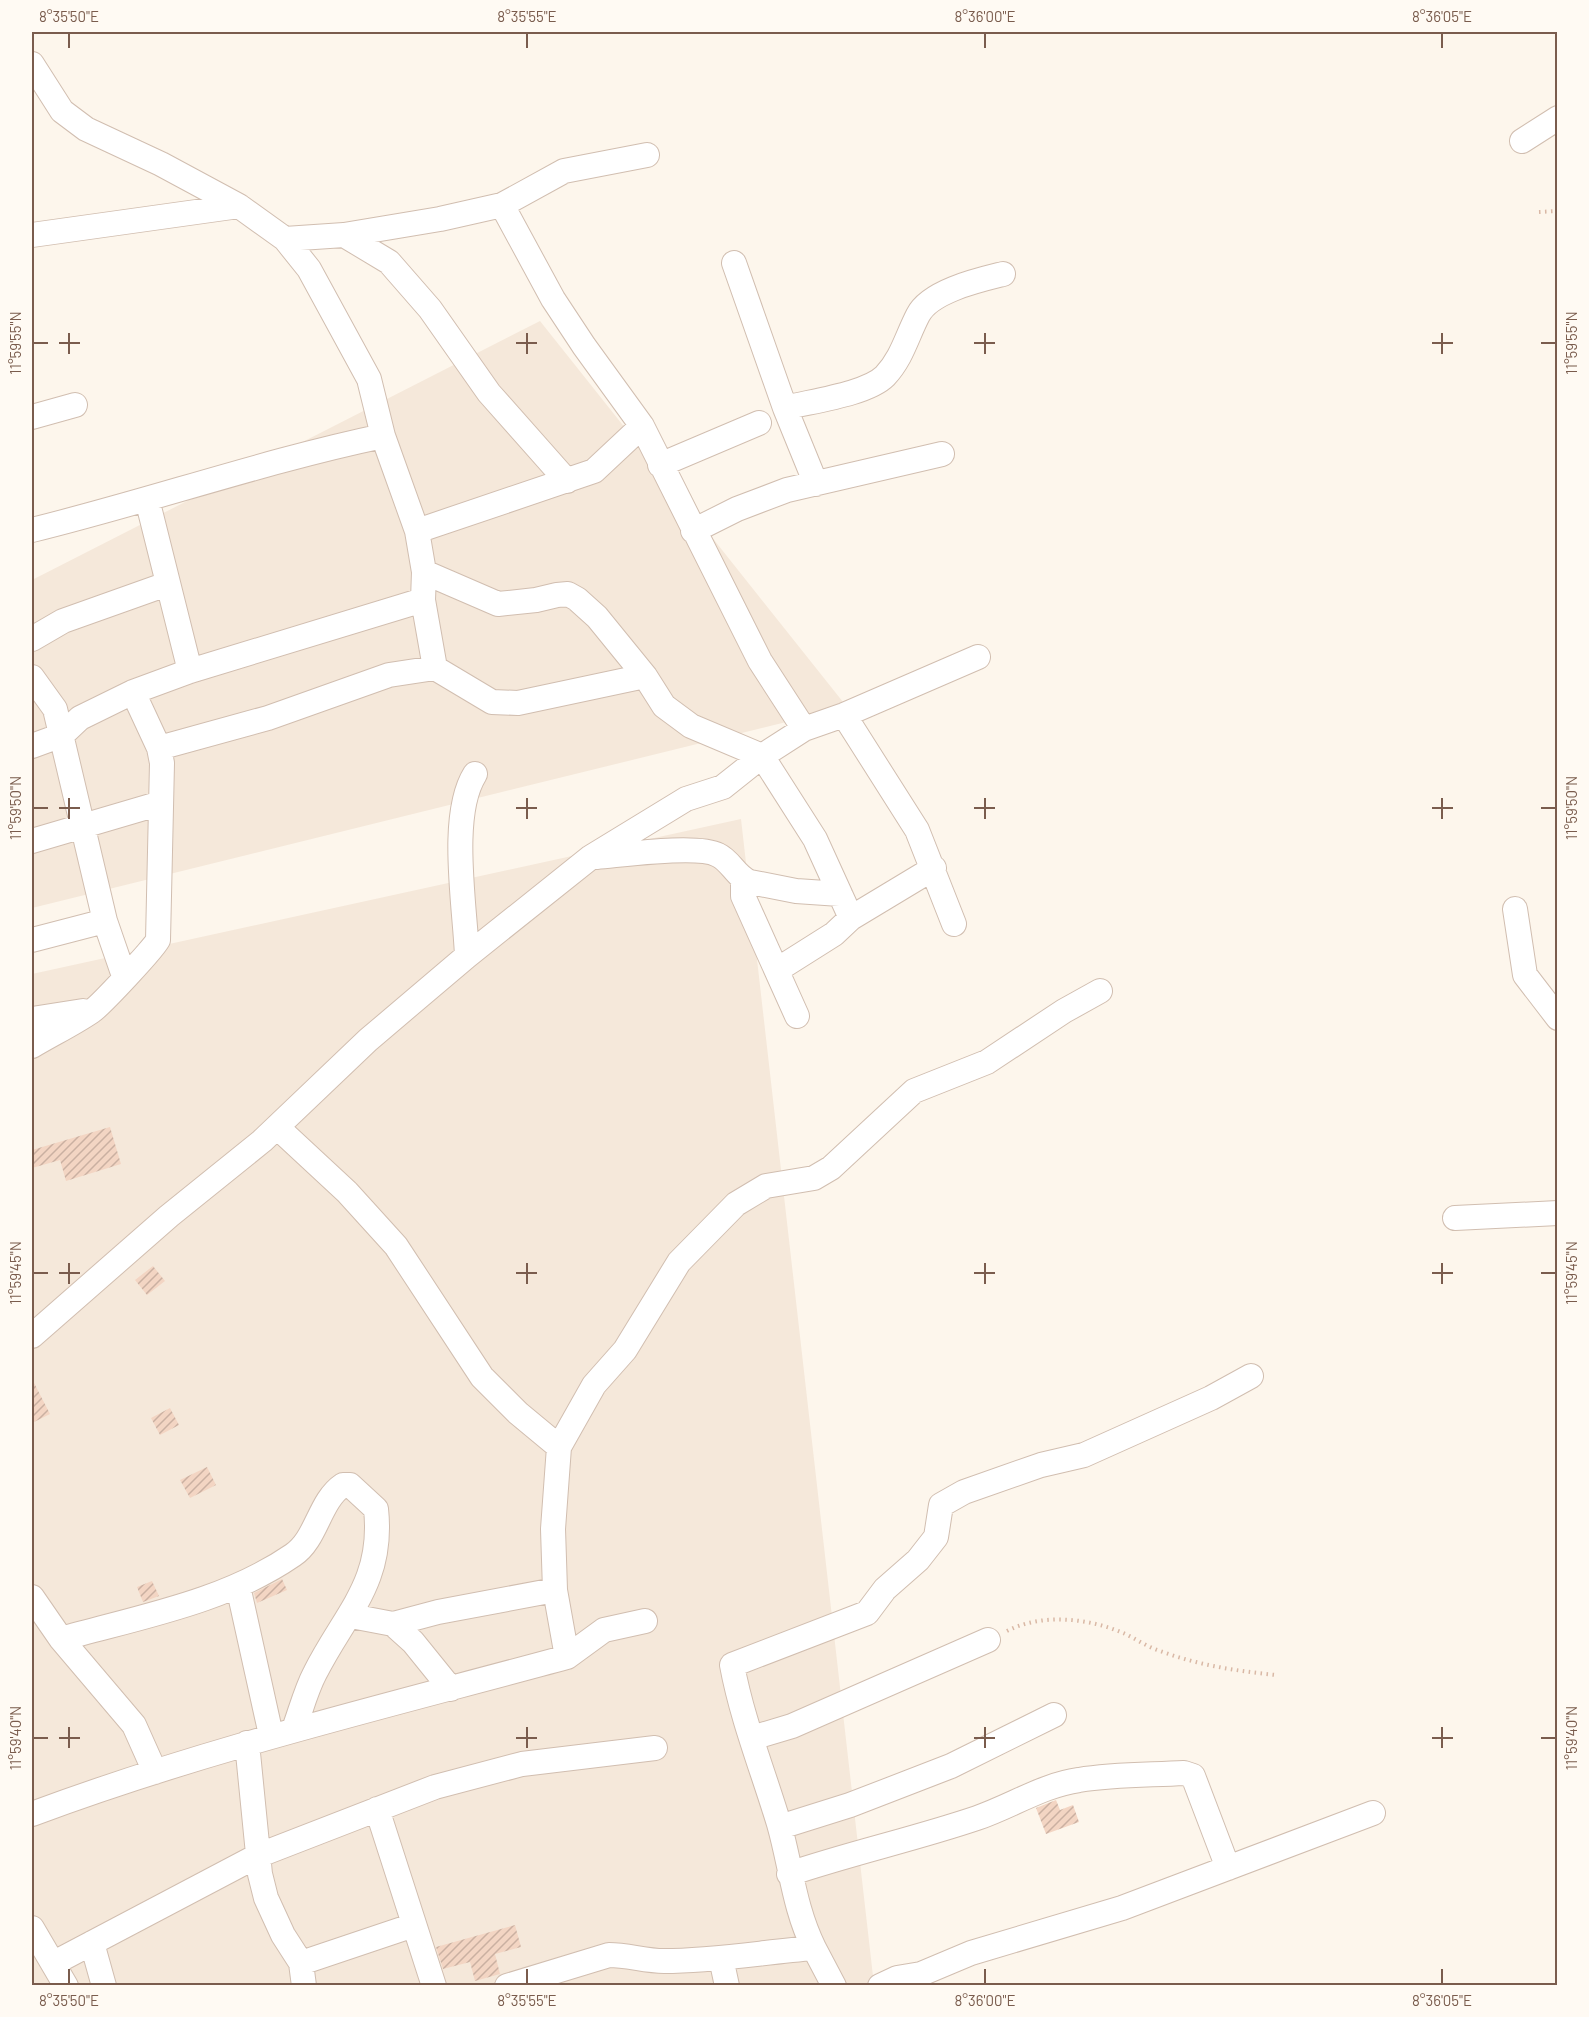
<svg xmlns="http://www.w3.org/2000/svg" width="1589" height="2017" font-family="Barlow,sans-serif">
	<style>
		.residential { fill: #f5e8da }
		.building { fill: url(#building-hatch) }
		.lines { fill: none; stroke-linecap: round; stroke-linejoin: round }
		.minor-casing { stroke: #d1beb0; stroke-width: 26 }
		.path { stroke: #d9b8a5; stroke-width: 4; stroke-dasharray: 1.5 4.5; stroke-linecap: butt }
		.minor { stroke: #fff; stroke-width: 24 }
		.ticks { fill: none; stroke: #7a5c4d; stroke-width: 2 }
		.neatline { fill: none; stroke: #7a5c4d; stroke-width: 2 }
		.ticks-label { font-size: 15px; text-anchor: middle; fill: #7a5c4d }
	</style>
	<defs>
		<pattern id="building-hatch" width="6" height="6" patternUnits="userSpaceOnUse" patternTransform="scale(1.5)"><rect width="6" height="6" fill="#f3d5c3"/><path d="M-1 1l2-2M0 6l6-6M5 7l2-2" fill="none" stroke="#cab0a1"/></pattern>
	</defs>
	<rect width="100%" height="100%" fill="#fdf6ec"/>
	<path class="residential" d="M540 321 847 707 32 908V580Z
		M741 819 874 1985H32V974Z"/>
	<path class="building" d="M110 1127 121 1164 66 1181 60 1160 32 1168V1150Z
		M153 1266 165 1281 147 1295 135 1280Z
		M32 1379 50 1414 32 1423Z
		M170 1408 179 1425 160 1435 151 1418Z
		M207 1467 216 1485 190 1498 180 1480Z
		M282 1579 287 1590 257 1603 254 1593Z
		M152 1581 159 1596 143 1602 137 1587Z
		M1056 1800 1060 1810 1073 1805 1079 1822 1046 1834 1036 1808Z
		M515 1925 521 1947 495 1954 500 1974 475 1981 470 1962 443 1969 436 1947Z"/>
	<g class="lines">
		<g class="minor-casing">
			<path id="minor" d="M32 64 62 111 86 129 161 164 239 206 285 239 309 269 369 379 383 436 417 531 424 572 423 600 435 668
				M1522 141 1558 118
				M502 205 553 299 584 346 642 426 760 661 804 729
				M32 235 239 206
				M344 235 389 262 430 309 489 393 567 481
				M285 239 344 235 440 219 502 205 564 171 647 155
				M734 263 785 408 816 484
				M785 408C812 401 867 394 885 376 902 358 907 336 918 315 930 291 979 280 1003 274
				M32 417 75 405
				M660 465 759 423
				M147 499 190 671
				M32 530C150 501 264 461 383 436
				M417 531 594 471 642 426
				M693 531 737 509 787 490 942 454
				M424 572 498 604 536 600 557 595 568 594 577 599 597 617 645 676 664 706 691 726 762 756 815 839 851 918
				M32 639 63 621 167 584
				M32 677 55 709 105 921 124 976
				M844 715 917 830 954 924
				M32 746 62 735 80 718 133 692 190 671 423 600
				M159 748 268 718 389 675 435 668 492 702 518 703 645 676
				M32 841 161 803
				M597 857C622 855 697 844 718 855 731 861 736 877 750 882L796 891 840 894
				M743 879V896L797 1016
				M1515 909 1525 975 1558 1018
				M32 940 105 921
				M467 956C465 906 449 815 475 774
				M777 970 834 934 851 918 934 868
				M32 1019 83 1011
				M32 1046C52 1034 73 1024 92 1011 100 1006 156 946 158 940L162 763 159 748 133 692
				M277 1127 347 1192 396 1246 482 1377 518 1413 559 1447
				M1455 1218 1558 1213
				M32 1336 169 1216 262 1141 368 1040 467 956 591 857 686 799 723 787 762 756 804 729 844 715 978 657
				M238 1586 271 1735
				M32 1597 61 1639 134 1725 155 1772
				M351 1616 393 1624 438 1612 555 1590
				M393 1624 413 1642 451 1689
				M61 1639C139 1617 225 1602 293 1555 317 1539 319 1501 343 1485H350L376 1509C384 1583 345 1613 315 1673 306 1690 301 1710 294 1729
				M567 1657 555 1590 553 1529 559 1447 594 1385 625 1350 679 1262 736 1204 766 1186 814 1178 831 1168 914 1091 987 1062 1064 1011 1100 991
				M752 1738 792 1726 988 1640
				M247 1743 260 1874 266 1898 283 1935 301 1963 304 1986
				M377 1809 434 1986
				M32 1814C206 1749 387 1706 567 1657L604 1630 645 1621
				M780 1827 850 1805 951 1766 1054 1715
				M789 1874C851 1853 915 1839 977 1818 1012 1806 1043 1785 1079 1780 1114 1774 1150 1775 1184 1773L1193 1776 1228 1868
				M32 1928 66 1986
				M92 1943 104 1986
				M814 1948C794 1908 791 1866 779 1824 763 1771 742 1719 732 1665L867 1613 885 1589 918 1560 936 1537 941 1505 964 1492 1041 1465 1084 1455 1211 1398 1251 1376
				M721 1958 727 1986
				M54 1963 257 1856 435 1787 522 1764 655 1748
				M301 1963 414 1925
				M507 1986 609 1955C628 1955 645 1961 664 1961 714 1961 764 1952 814 1948L834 1986
				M880 1986 897 1978 921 1974 971 1953 1122 1908 1373 1813"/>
		</g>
		<path class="path" d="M1539 212 1558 211
			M1007 1631C1042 1613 1088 1618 1123 1633 1135 1638 1147 1647 1160 1651 1198 1665 1236 1671 1276 1675"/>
		<use href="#minor" class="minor"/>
	</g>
	<path class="ticks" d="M69 33V48M527 33V48M985 33V48M1442 33V48M69 333V354M527 333V354M985 333V354M1442 333V354M33 343H48M59 343H80M516 343H537M974 343H995M1432 343H1453M1541 343H1556M69 798V819M527 798V819M985 798V819M1442 798V819M33 808H48M59 808H80M516 808H537M974 808H995M1432 808H1453M1541 808H1556M69 1263V1284M527 1263V1284M985 1263V1284M1442 1263V1284M33 1273H48M59 1273H80M516 1273H537M974 1273H995M1432 1273H1453M1541 1273H1556M69 1727V1748M527 1727V1748M985 1727V1748M1442 1727V1748M33 1738H48M59 1738H80M516 1738H537M974 1738H995M1432 1738H1453M1541 1738H1556M69 1969V1984M527 1969V1984M985 1969V1984M1442 1969V1984"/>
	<rect width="1589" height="2017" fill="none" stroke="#fffaf3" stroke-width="66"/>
	<rect x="33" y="33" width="1523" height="1951" class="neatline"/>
	<g class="ticks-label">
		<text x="69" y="22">8°35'50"E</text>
		<text x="527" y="22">8°35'55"E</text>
		<text x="985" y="22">8°36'00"E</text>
		<text x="1442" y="22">8°36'05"E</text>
		<text transform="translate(16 343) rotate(-90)" y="5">11°59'55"N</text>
		<text transform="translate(1572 343) rotate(-90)" y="5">11°59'55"N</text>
		<text transform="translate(16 808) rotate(-90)" y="5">11°59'50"N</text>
		<text transform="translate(1572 808) rotate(-90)" y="5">11°59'50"N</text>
		<text transform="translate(16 1273) rotate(-90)" y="5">11°59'45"N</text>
		<text transform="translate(1572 1273) rotate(-90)" y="5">11°59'45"N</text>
		<text transform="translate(16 1738) rotate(-90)" y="5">11°59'40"N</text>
		<text transform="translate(1572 1738) rotate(-90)" y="5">11°59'40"N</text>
		<text x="69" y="2006">8°35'50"E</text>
		<text x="527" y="2006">8°35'55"E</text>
		<text x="985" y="2006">8°36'00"E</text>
		<text x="1442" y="2006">8°36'05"E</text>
	</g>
</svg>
